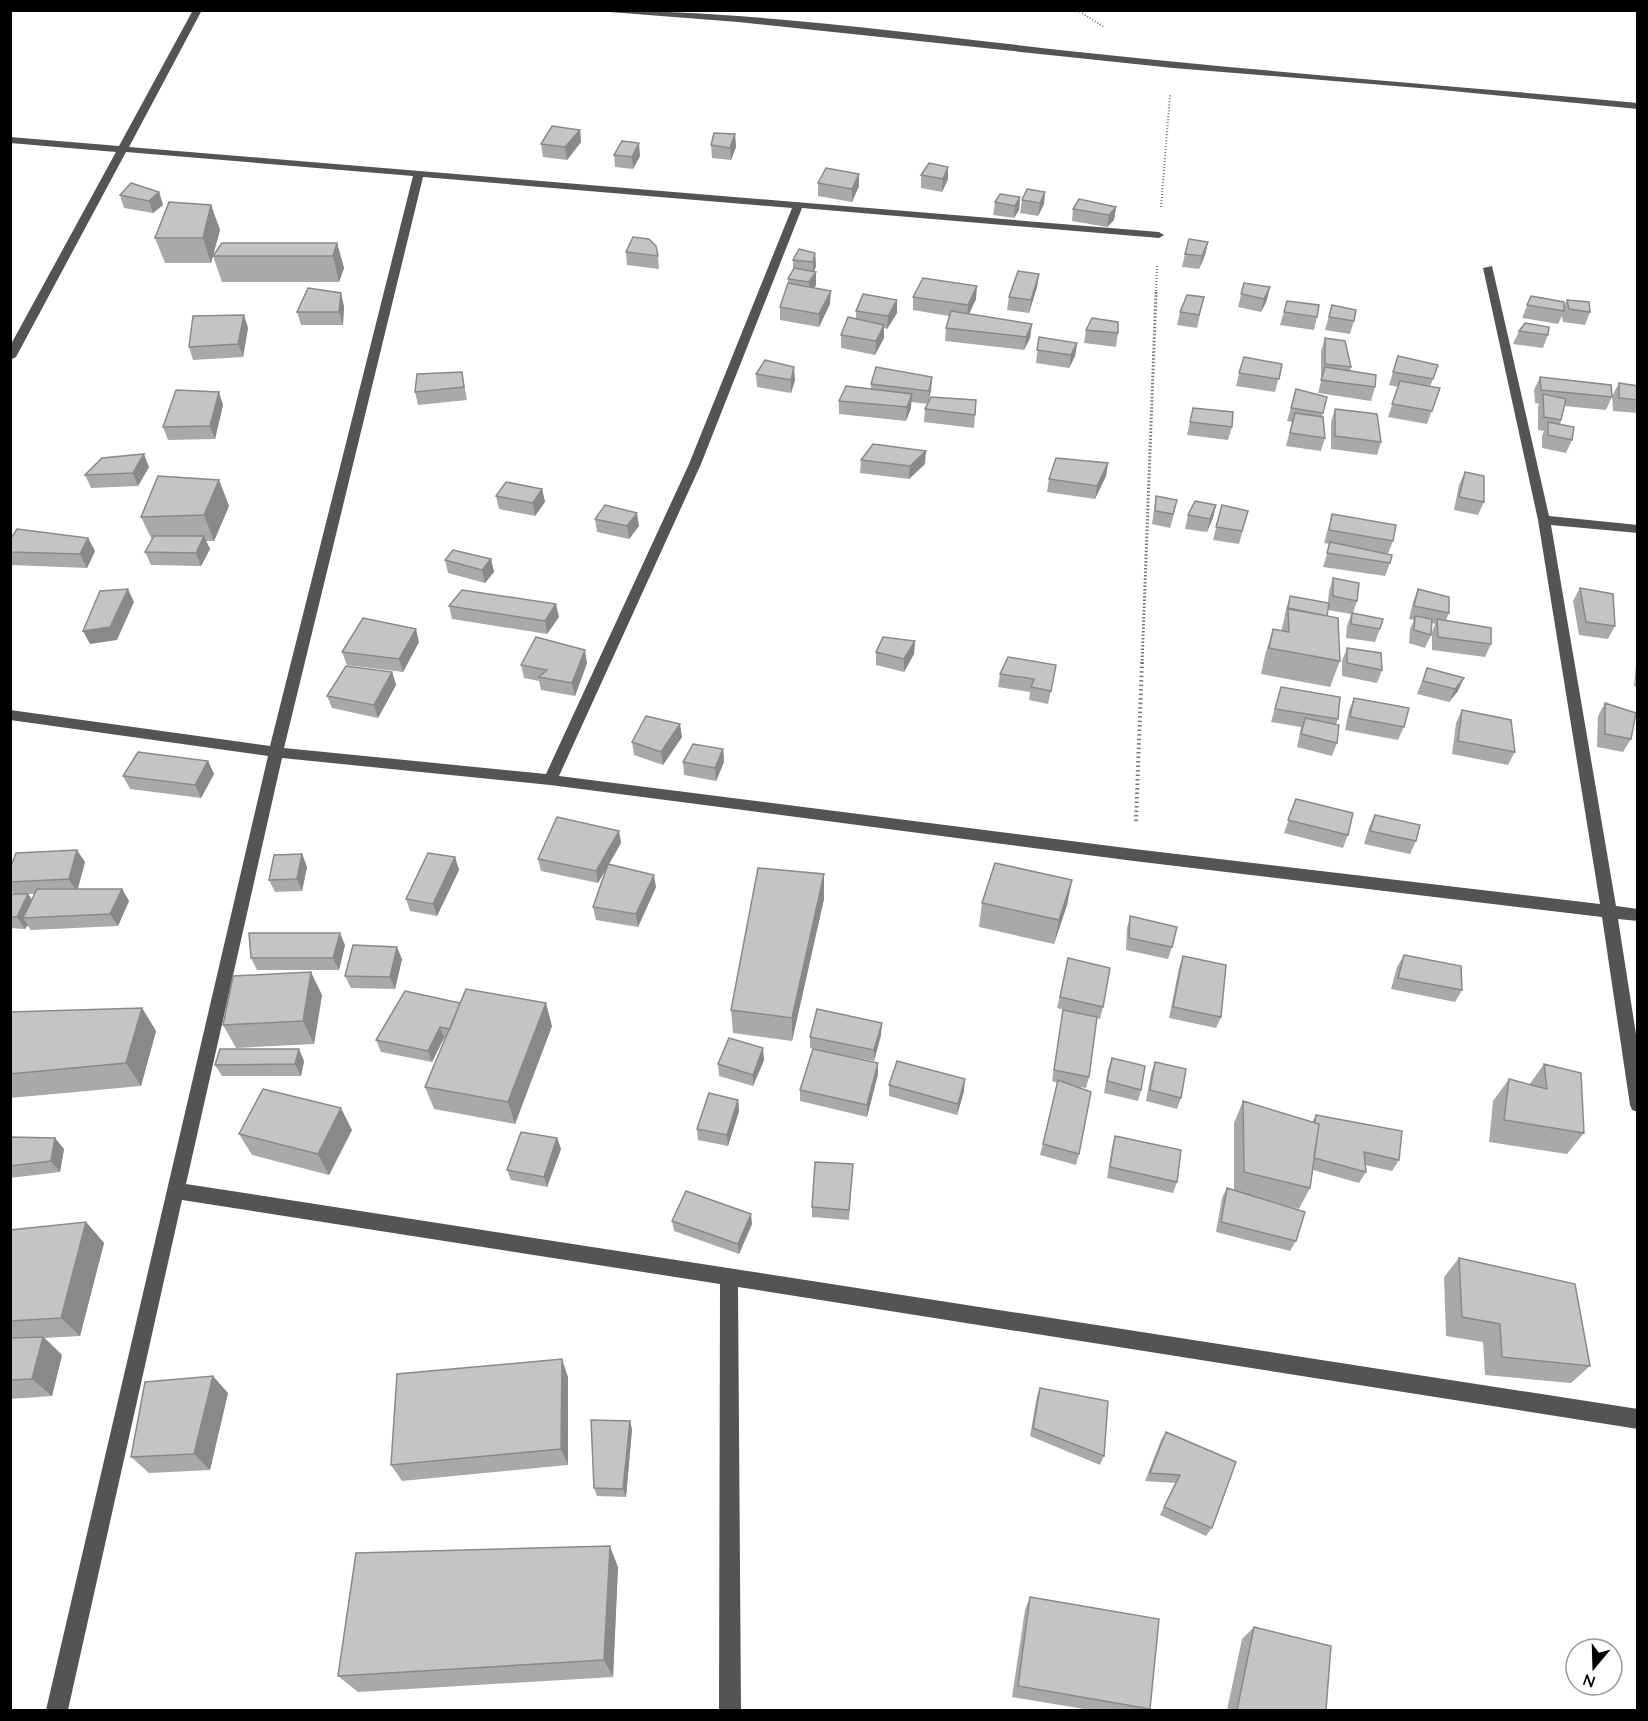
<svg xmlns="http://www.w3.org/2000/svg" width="1648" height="1721" font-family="Quicksand,sans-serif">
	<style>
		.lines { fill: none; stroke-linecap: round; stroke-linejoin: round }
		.path-far2 { stroke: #767676; stroke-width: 2; stroke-dasharray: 1 2; stroke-linecap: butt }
		.path-far1 { stroke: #767676; stroke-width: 3; stroke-dasharray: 1.5 2; stroke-linecap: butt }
		.path { stroke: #767676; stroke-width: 4; stroke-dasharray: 1.5 3; stroke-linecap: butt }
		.minor { fill: #545454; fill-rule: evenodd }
		.wall { fill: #a9a9a9; fill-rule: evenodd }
		.shaded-wall { fill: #898989 }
		.building { fill: #c4c4c4; stroke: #898989; stroke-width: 1.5 }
	</style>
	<rect width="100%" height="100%" fill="#fff"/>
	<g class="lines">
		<path class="path-far2" d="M1077 10 1104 27
			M1161 207 1170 95
			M1156 294 1157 265"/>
		<path class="path-far1" d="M1142 664 1156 292"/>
		<path class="path" d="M1136 821 1142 662"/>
		<path class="minor" d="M193 10H202L129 147 1159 232 1164 235 1159 238 802 208 701 464 559 776 1134 849 1600 904 1538 520 1483 268 1492 266 1549 516 1638 525V533L1551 525 1616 906 1638 909V921L1618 919 1638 1047V1112L1632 1110 1630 1105 1602 917 1134 861 550 785 282 758 186 1184 1638 1409V1429L738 1287 741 1710H719L720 1284 182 1200 68 1710H46L268 756 10 720V710L270 746 413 176 126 152 16 357 10 360V346L116 152 10 143V137L119 146ZM423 177 792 208 689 464 546 774 284 748Z
			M584 10C756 10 927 36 1098 54 1277 73 1458 86 1638 103V109L1432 89 1173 68 738 22Z"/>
	</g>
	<path class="wall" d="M580 130 581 142 567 160 543 157 541 144Z
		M735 134 736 147 731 160 712 158 711 145Z
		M614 155 640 156 633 169 615 167Z
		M921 175 948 179 942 192 921 188Z
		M818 183 859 186 852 202 818 196Z
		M159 192 163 205 153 213 124 208 120 195Z
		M1045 192 1044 204 1038 216 1020 213 1022 200Z
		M1020 197 1019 210 1014 218 993 215 995 202Z
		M211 205 220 230 211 263H165L155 238Z
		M1116 207 1114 220 1107 227 1072 221 1073 209Z
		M1208 242 1205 255 1199 269 1182 267 1185 254Z
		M337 243 344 268 339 282H222L213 256Z
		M626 252 658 256 659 269 627 265Z
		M815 253 816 266 814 272 816 285 814 288 830 304 819 327 780 320V307L788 285V279L793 270V260Z
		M1039 274 1037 287 1029 313 1007 310 1009 297Z
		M1244 283 1267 300 1261 312 1238 307Z
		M1531 296 1564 306 1567 300 1590 312 1585 325 1563 322 1562 316 1558 324 1522 318Z
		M913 297 976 299 969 314 1032 324 1030 338 1024 350 945 341 946 328 949 316 913 310Z
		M1204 297 1197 328 1177 325 1180 312Z
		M897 300V313L887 329 884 328V338L875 355 841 348V335L856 319V311Z
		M1287 301 1317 317 1314 330 1280 325Z
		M1332 305 1354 321 1350 334 1325 330Z
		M344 306 343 325H301L297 312Z
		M248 328 243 357 193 360 189 347Z
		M1086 330 1118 333 1116 347 1084 343Z
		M1519 331 1548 335 1543 348 1513 344Z
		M1039 337 1077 343 1075 356 1069 368 1036 363Z
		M1325 338 1351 367 1350 371 1375 387 1371 401 1318 393 1322 377H1321V351Z
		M1398 356 1438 365 1430 387 1440 388 1427 424 1388 417 1398 387 1389 385Z
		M1282 364 1275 392 1236 386 1239 373Z
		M462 372 467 400 418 405 415 392Z
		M756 374 795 380 791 393 757 387Z
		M932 377 931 390 928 402 976 400 974 428 924 422 925 409 928 404 911 402V408L906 421 839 414V401L871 389V384Z
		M1540 377 1612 397 1606 410 1564 406 1561 420 1560 425 1572 440 1566 453 1542 448V436L1544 431 1538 430V407L1539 404 1535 403 1534 390Z
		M1619 383 1638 386V413L1613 411 1612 396Z
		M1296 389 1327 397 1322 417 1325 438 1321 451 1286 446 1292 422 1287 421Z
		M223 405 215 439 168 440 163 427Z
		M1193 408 1232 427 1228 440 1187 435Z
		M1335 409 1381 442 1377 455 1331 449V422Z
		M861 460 925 464 909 479 860 473Z
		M1108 463 1106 476 1095 499 1047 492 1049 479Z
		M149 467 138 486 91 488 85 475Z
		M1465 472 1484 502 1478 515 1454 510 1459 485Z
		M219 480 229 506 214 541H206L210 549 201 566 151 565 145 552 152 540 141 517Z
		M542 489 545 502 535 516 499 509 496 496Z
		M1156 496 1177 500 1170 528 1152 524Z
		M1216 505 1213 518 1207 532 1185 529 1188 515Z
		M1222 505 1248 511 1239 544 1213 540Z
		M1332 514 1393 541 1388 554 1390 563 1385 576 1323 567 1330 544 1324 543Z
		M595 519 639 526 629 539 597 532Z
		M88 538 95 551 87 568 11 565 10 540Z
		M491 559 494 572 485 583 448 573 445 560Z
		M1333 578 1357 601 1353 613 1380 629 1375 642 1346 638 1347 626 1351 614 1328 610V604L1327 616 1340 661 1330 687 1261 674 1265 655 1273 629 1281 631 1284 620 1286 609 1290 596 1328 603 1329 591Z
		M1580 588 1615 626 1608 639 1579 635 1573 601Z
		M1418 589 1449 613 1446 620 1491 644 1485 657 1432 650V632L1435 624 1432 623 1431 635 1425 648 1409 643 1410 629 1414 620 1409 619 1413 602Z
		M449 606 559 617 547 634 452 619Z
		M915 641 914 654 904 672 876 665V652Z
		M419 642 403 672 347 665 342 652Z
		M1347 648 1382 670 1377 683 1342 676V661Z
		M1638 661V687L1634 686 1636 664Z
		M587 663 575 696 541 690 539 681 524 678 521 665Z
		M1427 668 1458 691 1449 702 1417 694Z
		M392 672 396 685 378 718 332 708 327 696Z
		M1000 674 1054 678 1048 704 1029 700 1030 692 998 687Z
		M1281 687 1338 719 1336 724 1337 743 1332 756 1297 747 1301 727 1271 722Z
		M1354 698 1404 727 1398 740 1345 730 1349 710Z
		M1605 703 1631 739 1623 752 1597 747 1598 716Z
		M1462 710 1515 752 1508 765 1452 754 1456 723Z
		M682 737 663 765 634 755 632 742Z
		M723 749 724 762 716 781 684 775 683 762Z
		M208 761 214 774 201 798 130 789 123 776Z
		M1296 799 1348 835 1343 848 1284 833Z
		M1375 815 1416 841 1410 854 1364 844 1369 827Z
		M619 831 621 843 609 864 656 887 638 927 596 920 593 907 607 867 598 883 541 871 538 859Z
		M302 854 307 867 302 891 275 892 269 880Z
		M455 857 459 870 437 916 410 911 406 899Z
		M85 862 77 889H122L129 901 118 926 31 930 27 925 25 929 10 928V894H14L10 889V869ZM25 894H35L32 900Z
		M1072 880 1067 905 1054 944 979 927 982 903Z
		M824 899 792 1041 733 1033 731 1010Z
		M1130 916 1172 947 1168 959 1126 950 1127 928Z
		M345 945 339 970H257L251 958Z
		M1404 955 1462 990 1455 1002 1391 989 1397 967Z
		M1183 956 1221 1017 1216 1028 1169 1018 1179 968Z
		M1068 958 1103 1007 1100 1019 1097 1018 1089 1077 1086 1088 1073 1086 1079 1154 1076 1165 1040 1155 1058 1083 1052 1081 1061 1022 1063 1010 1068 1011 1057 1008Z
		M402 959 395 989 351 988 345 976Z
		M405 991 552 1026 515 1124 434 1109 425 1087 445 1039 444 1038 432 1062 381 1052 376 1040Z
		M322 995 314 1044 236 1048 223 1025Z
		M142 1008 156 1031 141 1086 10 1098V1012Z
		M881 1035 874 1061 832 1053 878 1063V1074L867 1117 800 1101V1090L813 1049 810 1048V1037Z
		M1112 1058 1141 1090 1138 1101 1104 1093 1108 1069Z
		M764 1060 753 1086 719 1076 718 1064Z
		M304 1061 301 1076H222L215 1065Z
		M1155 1062 1181 1098 1177 1109 1146 1101 1151 1073Z
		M1544 1064 1584 1133 1567 1154 1489 1142 1493 1101 1509 1079 1529 1085Z
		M889 1085 964 1091 957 1115 889 1096Z
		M738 1100 739 1111 728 1146 698 1140 697 1129Z
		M1243 1101 1312 1122 1316 1115 1399 1160 1392 1171 1365 1165 1366 1172 1359 1183 1313 1170 1310 1188 1299 1209 1278 1204 1296 1241 1290 1251 1216 1232 1222 1198 1227 1188 1234 1190V1123Z
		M352 1130 329 1175 252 1155 239 1134Z
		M1115 1136 1177 1182 1173 1193 1107 1178 1112 1147Z
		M10 1137 64 1149 60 1172 10 1178Z
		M557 1138 561 1149 547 1187 511 1180 507 1170Z
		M853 1164 849 1220 812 1217V1207Z
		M672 1221 752 1224 739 1254 674 1231Z
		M86 1222 104 1243 80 1336 45 1338 62 1355 52 1396 10 1399V1230Z
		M1459 1258 1590 1366 1571 1383 1485 1375 1483 1342 1446 1336 1444 1277Z
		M568 1377V1465L402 1481 391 1465Z
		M1040 1388 1104 1456 1100 1465 1030 1436 1037 1396Z
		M228 1393 210 1470 149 1473 131 1457Z
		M632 1429 626 1497 597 1496 594 1488Z
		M1166 1432 1212 1528 1206 1536 1160 1515 1175 1483 1145 1481 1161 1440Z
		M618 1567 613 1677 358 1692 338 1676Z
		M1030 1597 1150 1709 1149 1710H1090L1012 1697 1025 1610Z
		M1254 1627 1326 1710H1227L1242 1639Z"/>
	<path class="shaded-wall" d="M580 130 581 142 567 160 565 147Z
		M735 134 736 147 731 160 730 148Z
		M639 143 640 156 633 169 632 157Z
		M948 167V179L942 192 943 179Z
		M859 174V186L852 202V189Z
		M159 192 163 205 153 213 149 201Z
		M1045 192 1044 204 1038 216 1040 203Z
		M1020 197 1019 210 1014 218 1015 206Z
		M211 205 220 230 211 263 203 238Z
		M1116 207 1114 220 1107 227 1109 215Z
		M1208 242 1205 255 1199 269 1202 256Z
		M337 243 344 268 339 282 333 256Z
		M815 253 816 266 813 275V262Z
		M816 272V285L810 295 809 282Z
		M1039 274 1037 287 1029 313 1031 300Z
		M977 286 976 299 967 318 968 305Z
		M1270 287 1267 300 1261 312 1264 299Z
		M831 291 830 304 819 327V314Z
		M341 293 344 306 343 325 339 312Z
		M897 300V313L887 329 888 316Z
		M244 315 248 328 243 357 238 344Z
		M1032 324 1030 338 1024 350 1026 337Z
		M884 325V338L875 355 876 341Z
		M1077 343 1075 356 1069 368 1071 355Z
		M794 367 795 380 791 393V380Z
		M932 377 931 390 928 404 929 391Z
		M219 392 223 405 215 439 210 426Z
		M912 394 911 408 906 421 907 407Z
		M926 451 925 464 909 479 910 466Z
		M144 454 149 467 138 486 133 473Z
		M1108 463 1106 476 1095 499 1097 486Z
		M219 480 229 506 214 541 204 515Z
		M542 489 545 502 535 516 533 503Z
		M1177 500 1174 513 1170 528 1173 514Z
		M1216 505 1213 518 1207 532 1210 519Z
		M637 513 639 526 629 539 627 526Z
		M204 536 210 549 201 566 196 553Z
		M88 538 95 551 87 568 80 554Z
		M491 559 494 572 485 583 482 570Z
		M128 589 134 602 117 640 90 644 83 631Z
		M556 604 559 617 547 634 545 621Z
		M416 629 419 642 403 672 399 659Z
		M915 641 914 654 904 672V659Z
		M585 650 587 663 575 696 572 683Z
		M392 672 396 685 378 718 374 705Z
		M1464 678 1458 691 1449 702 1455 689Z
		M680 724 682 737 663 765 661 752Z
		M723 749 724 762 716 781 715 768Z
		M208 761 214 774 201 798 195 785Z
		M619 831 621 843 598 883 596 871Z
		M77 850 85 862 77 892 69 879Z
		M302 854 307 867 302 891 297 879Z
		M455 857 459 870 437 916 433 904Z
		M824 874V899L792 1041V1018Z
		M654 875 656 887 638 927 636 914Z
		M1072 880 1067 905 1054 944 1059 920Z
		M122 889 129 901 118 926 110 914Z
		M28 894 37 906 23 918 28 925 25 929 17 917Z
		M340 933 345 945 339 970 333 958Z
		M397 947 402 959 395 989 390 977Z
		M311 972 322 995 314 1044 303 1021Z
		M546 1003 552 1026 515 1124 508 1102Z
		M142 1008 156 1031 141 1086 126 1063Z
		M882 1023 881 1035 874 1061V1050Z
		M440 1027 444 1038 432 1062 428 1051Z
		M763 1048 764 1060 753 1086V1075Z
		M299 1049 304 1061 301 1076 295 1064Z
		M878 1063V1074L867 1117V1105Z
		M965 1079 964 1091 957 1115 958 1104Z
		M738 1100 739 1111 728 1146 727 1135Z
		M341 1108 352 1130 329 1175 318 1154Z
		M55 1138 64 1149 60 1172 51 1161Z
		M557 1138 561 1149 547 1187 544 1177Z
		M751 1214 752 1224 739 1254 738 1244Z
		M86 1222 104 1243 80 1336 61 1318Z
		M43 1337 62 1355 52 1396 32 1379Z
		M562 1359 568 1377V1465L561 1449Z
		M213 1376 228 1393 210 1470 194 1454Z
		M630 1421 632 1429 626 1497 623 1489Z
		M610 1546 618 1567 613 1677 604 1660Z"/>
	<path class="building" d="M552 126 580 130 565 147 541 144Z
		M714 133 735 134 730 148 711 145Z
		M622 141 639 143 632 157 614 155Z
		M929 163 948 167 943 179 921 175Z
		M826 168 859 174 852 189 818 183Z
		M131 183 159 192 149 201 120 195Z
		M1027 189 1045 192 1040 203 1022 200Z
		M1000 194 1020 197 1015 206 995 202Z
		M1079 199 1116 207 1109 215 1073 209Z
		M169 202 211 205 203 238H155Z
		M633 237 649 239 656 246 658 256 626 252Z
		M1189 239 1208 242 1202 256 1185 254Z
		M222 243H337L333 256H213Z
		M799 249 815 253 813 262 793 260Z
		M794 268 816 272 809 282 788 279Z
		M1018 271 1039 274 1031 300 1009 297Z
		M923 278 977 286 968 305 913 297Z
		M788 283 831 291 819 314 780 307Z
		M1244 283 1270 287 1264 299 1241 294Z
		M308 288 341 293 339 312H297Z
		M863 294 897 300 888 316 856 311Z
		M1187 295 1204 297 1199 315 1180 312Z
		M1531 296 1564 302V311L1527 305Z
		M1567 300 1589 302 1590 312 1569 309Z
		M1287 301 1319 305 1317 317 1284 312Z
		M1332 305 1356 310 1354 321 1329 317Z
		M951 311 1032 324 1026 337 946 328Z
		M244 315 238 344 189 347 193 316Z
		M848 317 884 325 876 341 841 335Z
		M1092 318 1118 322V333L1086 330Z
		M1525 323 1549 327 1548 335 1519 331Z
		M1039 337 1077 343 1071 355 1037 350Z
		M1325 338 1345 341 1351 367 1325 364Z
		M1398 356 1438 365 1433 379 1393 372Z
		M1244 357 1282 364 1279 379 1239 373Z
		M765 360 794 367 791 380 756 374Z
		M876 367 932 377 929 391 871 384Z
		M1325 367 1376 375 1375 387 1321 380Z
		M462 372 464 387 415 392 417 374Z
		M1540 377 1611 385 1612 397 1541 390Z
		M1400 381 1440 388 1432 411 1392 404Z
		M1619 383 1638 386V400L1619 398Z
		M846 386 912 394 907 407 839 401Z
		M1296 389 1327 397 1323 413 1291 408Z
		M176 390 219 392 210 426 163 427Z
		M1543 394 1566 399 1561 420 1544 417Z
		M931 397 976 400 975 415 925 409Z
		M1193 408 1233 412 1232 427 1190 422Z
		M1335 409 1377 414 1381 442 1335 436Z
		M1295 413 1323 417 1325 438 1290 433Z
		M1548 422 1574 427 1572 440 1548 435Z
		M873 444 926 451 910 466 861 460Z
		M144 454 133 473 85 475 102 458Z
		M1056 458 1108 463 1097 486 1049 479Z
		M1465 472 1484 476V502L1459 497Z
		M158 476 219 480 204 515 141 517Z
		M506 482 542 489 533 503 496 496Z
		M1156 496 1177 500 1173 514 1155 511Z
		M1195 501 1216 505 1210 519 1188 515Z
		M605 505 637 513 627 526 595 519Z
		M1222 505 1248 511 1242 531 1216 527Z
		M1332 514 1396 525 1393 541 1329 530Z
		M17 529 88 538 80 554 10 552V540Z
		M154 536H204L196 553 145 552Z
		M1330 542 1392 555 1390 563 1327 553Z
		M453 550 491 559 482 570 445 560Z
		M1333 578 1359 583 1357 601 1333 596Z
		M1580 588 1613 594 1615 626 1586 622Z
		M128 589 110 627 83 631 100 591Z
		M1418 589 1449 597V613L1414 606Z
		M462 590 556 604 545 621 449 606Z
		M1290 596 1329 603 1327 616 1288 609Z
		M1288 608 1338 618 1340 661 1269 648 1273 629 1289 632Z
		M1352 613 1383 619 1380 629 1351 624Z
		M1415 616 1432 619 1431 635 1414 630Z
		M363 618 416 629 399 659 342 652Z
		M1437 619 1491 628V644L1438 637Z
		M536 637 585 650 572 683 539 677 547 670 521 665Z
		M883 637 915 641 904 659 876 652Z
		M1347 648 1381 653 1382 670 1347 663Z
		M1008 657 1056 665 1051 691 1031 687 1034 679 1000 674Z
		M346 666 392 672 374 705 327 696Z
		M1427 668 1464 678 1455 689 1423 681Z
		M1281 687 1340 697 1338 719 1275 709Z
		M1354 698 1409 708 1404 727 1350 717Z
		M1605 703 1636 713 1631 739 1605 734Z
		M1462 710 1511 720 1515 752 1458 741Z
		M646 716 680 724 661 752 632 742Z
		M1305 718 1339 725 1337 743 1301 734Z
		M693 744 723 749 715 768 683 762Z
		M138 752 208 761 195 785 123 776Z
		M1296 799 1353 813 1348 835 1288 820Z
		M1375 815 1420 825 1416 841 1370 831Z
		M557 817 619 831 596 871 538 859Z
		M77 850 69 879 10 882V869L16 853Z
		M428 853 455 857 433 904 406 899Z
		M302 854 297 879 269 880 274 855Z
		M995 863 1072 880 1059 920 982 903Z
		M608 864 654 875 636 914 593 907Z
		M758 868 824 874 792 1018 731 1010Z
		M37 889H122L110 914 23 918Z
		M10 894H28L17 917H10Z
		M1130 916 1177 927 1172 947 1129 938Z
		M249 933H340L333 958H251Z
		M353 945 397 947 390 977 345 976Z
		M1404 955 1461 966 1462 990 1398 978Z
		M1183 956 1226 965 1221 1017 1173 1007Z
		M1068 958 1110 968 1103 1007 1060 997Z
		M311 972 303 1021 223 1025 233 976Z
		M466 989 546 1003 508 1102 425 1087Z
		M405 991 460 1003 450 1029 440 1027 428 1051 376 1040Z
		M142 1008 126 1063 10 1074V1012Z
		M817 1009 882 1023 874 1050 810 1037Z
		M1063 1010 1097 1017 1089 1077 1054 1070Z
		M729 1038 763 1048 753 1075 718 1064Z
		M220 1049H299L295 1064 215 1065Z
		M813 1049 878 1063 867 1105 800 1090Z
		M1112 1058 1145 1066 1141 1090 1107 1081Z
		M897 1061 965 1079 958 1104 889 1085Z
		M1155 1062 1186 1069 1181 1098 1150 1090Z
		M1544 1064 1581 1073 1584 1133 1504 1120 1509 1079 1547 1089Z
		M1058 1080 1091 1092 1079 1154 1043 1144Z
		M263 1089 341 1108 318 1154 239 1134Z
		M709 1093 738 1100 727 1135 697 1129Z
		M1243 1101 1319 1124 1310 1188 1244 1172Z
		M1316 1115 1402 1131 1399 1160 1364 1152 1366 1172 1314 1158 1319 1124 1315 1123Z
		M521 1132 557 1138 544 1177 507 1170Z
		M1115 1136 1181 1150 1177 1182 1110 1167Z
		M10 1137 55 1138 51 1161 10 1166Z
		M815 1162 853 1164 849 1210 812 1207Z
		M1227 1188 1305 1212 1296 1241 1221 1222Z
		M686 1191 751 1214 738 1244 672 1221Z
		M86 1222 61 1318 10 1321V1230Z
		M1459 1258 1575 1284 1590 1366 1502 1357 1500 1324 1462 1317Z
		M43 1337 32 1379 10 1380V1338Z
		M562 1359 561 1449 391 1465 397 1374Z
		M213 1376 194 1454 131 1457 145 1382Z
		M1040 1388 1108 1401 1104 1456 1033 1428Z
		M591 1420 630 1421 623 1489 594 1488Z
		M1166 1432 1236 1462 1212 1528 1164 1507 1180 1475 1150 1473Z
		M610 1546 604 1660 338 1676 356 1553Z
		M1030 1597 1159 1619 1150 1709 1018 1686Z
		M1254 1627 1331 1646 1326 1710H1237Z"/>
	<rect width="1648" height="1721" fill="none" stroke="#000000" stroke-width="24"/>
	<g transform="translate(1594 1667) rotate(199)"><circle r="28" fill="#ffffff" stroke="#999999" stroke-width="1.5"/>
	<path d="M0-4.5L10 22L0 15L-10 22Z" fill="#000000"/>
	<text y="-9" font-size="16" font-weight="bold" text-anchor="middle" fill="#000000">N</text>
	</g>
</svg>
